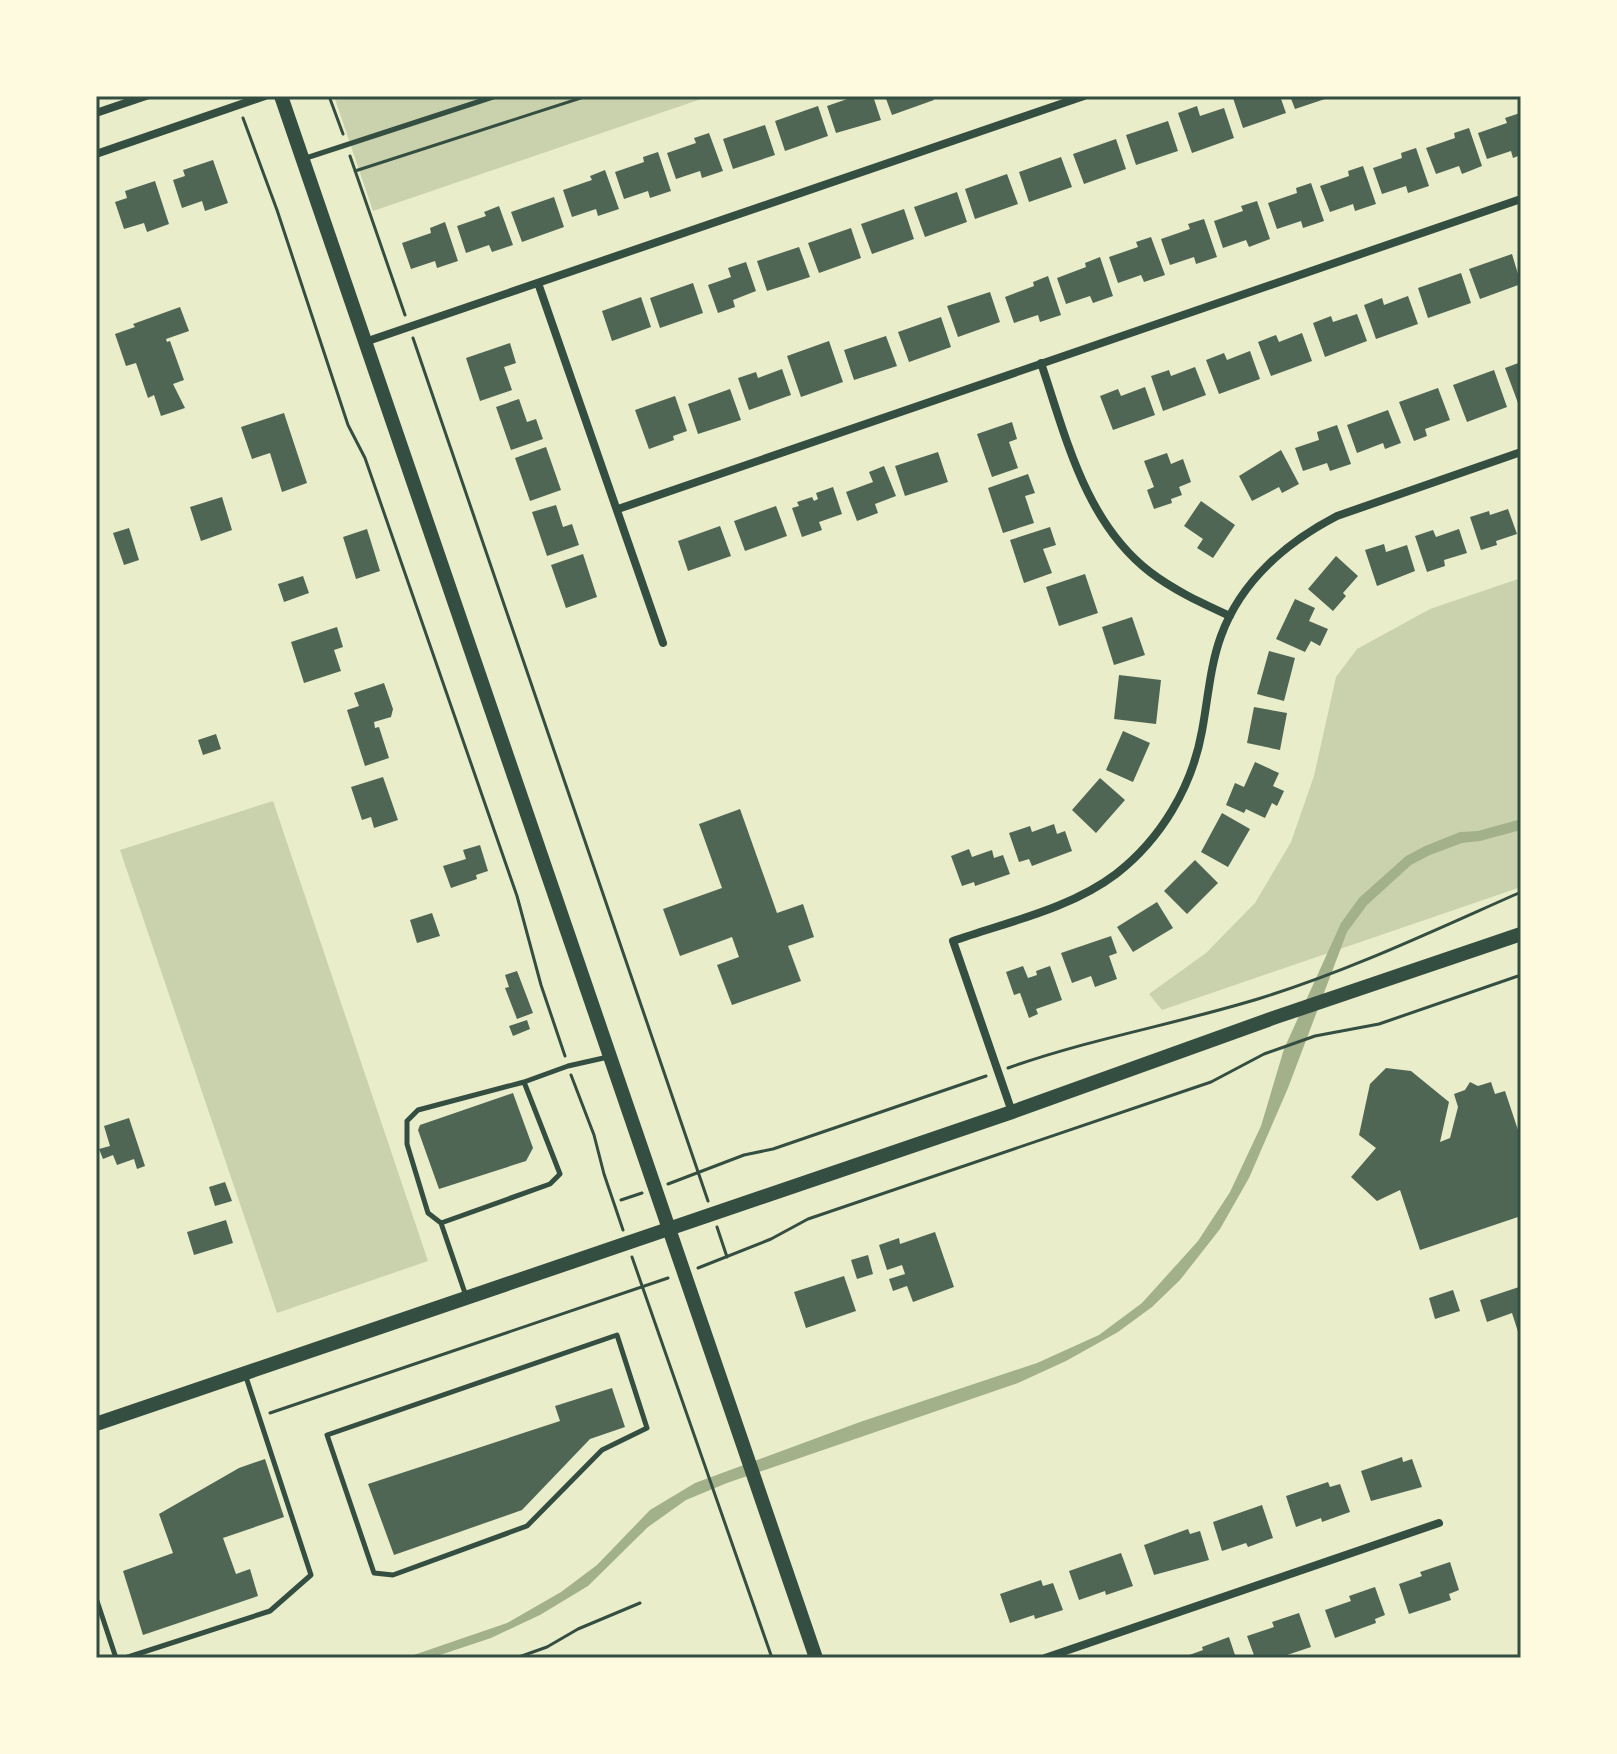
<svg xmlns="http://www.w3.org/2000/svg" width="1617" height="1754" font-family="Cabin,sans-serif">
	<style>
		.green { fill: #cad2ad }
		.water { fill: #a3b18a }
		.building { fill: #4f6655 }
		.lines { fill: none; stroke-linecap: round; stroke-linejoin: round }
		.path { stroke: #344e41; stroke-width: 3 }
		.service { stroke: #344e41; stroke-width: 5 }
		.minor { stroke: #344e41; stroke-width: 8 }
		.secondary { stroke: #344e41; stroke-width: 14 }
		.neatline { fill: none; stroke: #344e41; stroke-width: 3 }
	</style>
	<rect width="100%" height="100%" fill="#e9edc9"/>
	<path class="green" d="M334 96H710L373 211Z
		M1521 578V887L1162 1010 1149 994 1206 953 1255 903 1291 842 1314 776 1336 677 1357 649 1430 609Z
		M273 801 428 1261 277 1313 120 850Z"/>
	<path class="water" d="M1521 819V830L1480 841 1462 843 1430 855 1411 865 1367 905 1347 932 1288 1088 1249 1178 1220 1229 1180 1280 1152 1307 1118 1332 1066 1361 1018 1383 727 1483 686 1500 648 1527 588 1586 540 1615 491 1638 431 1658H405L507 1623 561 1592 597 1565 650 1510 695 1483 860 1422 1037 1363 1099 1335 1142 1303 1198 1241 1230 1192 1261 1126 1284 1049 1341 923 1359 898 1406 856 1425 846 1460 832 1478 831Z"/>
	<path class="building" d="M856 96H873L881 120 836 133 827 106Z
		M885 96H932L934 100 892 115Z
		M1238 96H1280L1286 113 1243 128 1233 98Z
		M1290 96H1331V97L1295 109Z
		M818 106 828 136 785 151 775 121Z
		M1197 106 1200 116 1224 108 1234 138 1192 153 1178 113Z
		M1520 113 1521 155 1513 158 1511 151 1487 159 1478 133 1507 123 1505 118Z
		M1168 121 1178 151 1136 165 1126 135Z
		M765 125 775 155 733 169 723 139Z
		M1469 128 1482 166 1462 174 1459 166 1436 174 1426 148 1455 138 1454 133Z
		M709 133 723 171 702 178 700 171 676 179 667 153 696 143 694 138Z
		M1116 139 1126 169 1084 184 1073 154Z
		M1416 148 1429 186 1408 193 1406 186 1382 194 1373 168 1402 158 1401 153Z
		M658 152 671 191 650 198 648 191 624 199 615 172 644 162 643 157Z
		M1061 157 1072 187 1029 202 1019 172Z
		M213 160 228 203 205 211 202 201 182 208 173 180 185 176 183 170Z
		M1363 166 1376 204 1355 211 1353 204 1330 212 1320 186 1349 176 1348 171Z
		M605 170 619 209 598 216 596 209 572 217 563 190 592 180 590 176Z
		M1007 174 1018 204 975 219 965 189Z
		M155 181 169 224 147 232 144 223 124 229 115 202 127 198 125 191Z
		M1311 183 1324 221 1303 228 1301 221 1277 229 1268 203 1297 193 1296 188Z
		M957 192 967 222 925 237 914 207Z
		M554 197 564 227 522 242 511 212Z
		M1257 201 1270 239 1249 247 1246 240 1223 248 1214 221 1243 211 1241 206Z
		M499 206 513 245 492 252 489 245 466 253 457 226 486 216 484 212Z
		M904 209 914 239 872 254 861 224Z
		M1204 219 1217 257 1196 264 1194 257 1170 265 1161 239 1190 229 1188 224Z
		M445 222 458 261 437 268 435 261 411 269 402 243 431 233 430 228Z
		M851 228 861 258 819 273 808 243Z
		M1151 237 1165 275 1144 282 1141 275 1118 283 1109 257 1138 247 1136 242Z
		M799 247 810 277 767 291 757 261Z
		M1512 254 1521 284 1480 299 1469 269Z
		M1100 257 1113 296 1093 303 1090 296 1066 304 1057 278 1086 267 1085 263Z
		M746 262 756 291 733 300 735 307 718 313 708 285 731 277 728 268Z
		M1461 273 1471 303 1428 318 1418 288Z
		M1048 276 1061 315 1040 322 1038 315 1014 323 1005 297 1034 286 1033 282Z
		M693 283 703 313 660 328 650 298Z
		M990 292 1000 322 958 337 947 306Z
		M1408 296 1418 324 1376 339 1364 305 1382 298 1384 305Z
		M641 297 651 327 612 341 602 311Z
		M180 307 189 331 166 339 167 342 170 341 184 380 173 384 185 408 161 416 154 395 148 398 136 363 126 366 115 334 135 327 133 324Z
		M1357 314 1367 341 1325 357 1313 323 1331 316 1333 322Z
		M941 317 951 347 909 362 898 332Z
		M1302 333 1312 361 1271 376 1258 342 1276 335 1279 342Z
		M886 336 897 366 854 380 844 350Z
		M829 341 843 382 801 397 787 356Z
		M510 343 516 363 504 367 512 390 480 401 466 358Z
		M1250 351 1260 379 1219 394 1206 360 1224 353 1227 360Z
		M1521 362V402L1518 403 1505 368Z
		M1195 367 1206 395 1163 411 1151 376 1169 370 1171 376Z
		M782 369 791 395 749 410 738 378 756 372 758 378Z
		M1494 370 1507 407 1467 422 1453 385Z
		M1145 387 1155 415 1113 430 1100 396 1118 389 1121 396Z
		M1438 388 1450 420 1425 429 1427 436 1414 441 1399 402Z
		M730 389 741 420 698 434 688 404Z
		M675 396 687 431 673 436 674 440 649 449 635 410Z
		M519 399 527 422 536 419 543 439 511 450 496 407Z
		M1388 410 1401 443 1385 449 1383 443 1357 453 1347 425Z
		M284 413 307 483 282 492 270 453 252 459 241 427Z
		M1012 422 1017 439 1009 442 1018 468 992 477 977 434Z
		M1337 425 1351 464 1330 471 1327 463 1303 471 1295 448 1319 440 1317 432Z
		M546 447 561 490 530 501 515 458Z
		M1281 450 1299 484 1282 493 1279 487 1252 501 1239 476Z
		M938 452 948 482 905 496 895 466Z
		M1167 453 1171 464 1183 459 1191 482 1179 487 1182 495 1171 499 1172 503 1154 509 1147 490 1154 487 1144 461Z
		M884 466 896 496 875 504 878 513 857 521 846 492 873 482 869 472Z
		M1028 474 1035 493 1025 496 1034 523 1003 533 988 488Z
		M833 487 842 514 819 522 822 530 802 537 792 508 799 506 797 502 812 497 814 501 818 499 816 493Z
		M222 497 232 530 201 541 190 507Z
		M1201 501 1235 525 1213 558 1197 548 1203 539 1184 526Z
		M556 505 563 527 572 524 579 545 547 556 532 512Z
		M776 506 787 536 745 551 734 521Z
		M1508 509 1517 534 1496 541 1497 545 1481 550 1470 517 1489 511 1490 515Z
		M720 526 731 556 688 571 678 541Z
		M1050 527 1056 545 1043 549 1052 573 1024 583 1010 540Z
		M129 528 139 560 124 565 113 533Z
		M367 529 380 571 356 579 343 537Z
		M1459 529 1467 553 1444 560 1445 566 1427 572 1415 536 1433 530 1436 537Z
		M1384 544 1386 552 1407 545 1415 571 1377 586 1365 550Z
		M583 554 597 597 566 608 551 565Z
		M1336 556 1358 576 1343 593 1346 596 1333 611 1308 589Z
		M1085 574 1098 613 1059 626 1046 587Z
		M303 576 309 593 284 602 278 584Z
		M1295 599 1315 608 1309 621 1328 629 1320 646 1311 641 1305 652 1276 639Z
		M1132 617 1145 655 1114 665 1102 627Z
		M337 627 343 647 334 650 341 671 304 683 291 642Z
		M1269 651 1295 658 1284 701 1257 694Z
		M1119 675 1161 680 1156 724 1114 719Z
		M384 683 393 709 391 717 374 722 375 728 379 727 389 758 365 766 347 710 359 706 354 693Z
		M1254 707 1287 713 1280 750 1247 743Z
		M1123 731 1150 743 1133 782 1106 770Z
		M216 734 221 749 203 755 198 740Z
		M1255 762 1279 773 1273 786 1284 791 1277 806 1272 803 1265 818 1246 809 1244 813 1226 805 1235 783 1244 787Z
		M383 777 398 820 374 828 371 817 362 820 351 787Z
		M1100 778 1125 800 1096 833 1072 810Z
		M740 809 777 913 803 904 814 937 788 946 801 981 732 1005 717 965 739 957 732 937 680 956 663 909 722 888 699 824Z
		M1222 813 1250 829 1228 867 1201 852Z
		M1054 824 1057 834 1065 831 1072 851 1032 866 1029 859 1019 862 1009 833 1030 826 1032 832Z
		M480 845 488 871 476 875 477 879 451 888 443 866 466 859 463 850Z
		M969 849 972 857 992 850 994 858 1003 855 1010 874 975 886 974 882 962 886 951 856Z
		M1195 860 1218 883 1187 914 1164 891Z
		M1157 902 1173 928 1133 952 1117 927Z
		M432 913 440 936 417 943 410 920Z
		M1111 936 1117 953 1109 956 1117 979 1095 987 1091 976 1072 983 1061 953Z
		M1023 966 1028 978 1037 975 1036 971 1050 966 1062 1000 1036 1009 1038 1014 1029 1018 1020 993 1014 995 1006 972Z
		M517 971 533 1013 517 1019 505 988 509 987 505 975Z
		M527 1020 530 1029 513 1036 509 1026Z
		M1386 1068 1411 1071 1449 1102 1440 1142 1450 1138 1458 1107 1454 1094 1465 1090 1470 1082 1478 1086 1491 1082 1495 1094 1505 1091 1521 1139V1216L1420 1250 1400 1190 1377 1201 1351 1177 1376 1148 1359 1135 1370 1084Z
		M513 1093 533 1148 526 1161 439 1189 418 1130 420 1125Z
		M129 1118 145 1166 137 1169 134 1159 117 1165 113 1155 103 1159 99 1149 110 1146 104 1126Z
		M225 1182 232 1201 215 1206 209 1187Z
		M226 1220 233 1243 194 1255 187 1232Z
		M935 1232 954 1287 913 1302 907 1286 893 1291 889 1279 905 1274 902 1265 887 1270 879 1245 899 1238 900 1244Z
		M868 1255 873 1274 857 1279 851 1260Z
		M844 1276 856 1311 806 1328 794 1292Z
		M1519 1287 1521 1292 1520 1338 1512 1313 1487 1322 1480 1300Z
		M1453 1290 1460 1311 1435 1319 1429 1298Z
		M612 1388 625 1427 590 1439 522 1510 394 1555 368 1484 560 1421 555 1406Z
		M1402 1457 1403 1462 1412 1459 1422 1487 1371 1501 1361 1471Z
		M265 1459 284 1517 223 1538 236 1574 250 1569 258 1596 143 1635 123 1571 173 1553 159 1514 239 1468Z
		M1328 1482 1330 1487 1340 1484 1350 1512 1322 1522 1321 1518 1296 1527 1286 1496Z
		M1262 1505 1273 1538 1248 1547 1246 1543 1222 1551 1213 1522Z
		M1188 1529 1190 1534 1200 1531 1209 1560 1154 1575 1144 1545Z
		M1121 1553 1133 1586 1106 1595 1105 1591 1079 1600 1069 1571Z
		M1450 1562 1459 1590 1449 1594 1451 1600 1409 1614 1399 1584 1422 1576 1420 1572Z
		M1041 1580 1043 1586 1053 1583 1063 1610 1035 1619 1034 1615 1010 1623 1000 1594Z
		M1375 1587 1385 1615 1375 1619 1376 1623 1335 1638 1325 1610 1351 1601 1349 1596Z
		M1299 1613 1311 1647 1278 1658H1255L1247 1636 1274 1627 1272 1622Z
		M1229 1637 1236 1658H1181L1203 1650 1202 1647Z"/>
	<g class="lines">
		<path class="path" d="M329 96 343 134
			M243 118 277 210 348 425 365 458 517 896 541 985 565 1056
			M350 156 405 315
			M355 171 587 96
			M413 338 708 1201
			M1008 1068C1089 1039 1177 1024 1261 998 1351 970 1435 930 1521 892
			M571 1075 594 1135 604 1174 623 1230
			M668 1184 744 1155 773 1149 986 1076
			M621 1200 642 1193
			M717 1227 727 1257
			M632 1257 772 1658
			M698 1268 771 1239 808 1219 1211 1082 1264 1054 1315 1036 1379 1024 1521 975
			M270 1413 668 1278
			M516 1658 547 1647 578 1629 640 1603"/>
		<path class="service" d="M303 159 496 96
			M441 1223 428 1213 407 1144V1121L418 1110 524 1082 568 1066 608 1057
			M466 1296 441 1223 550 1184 560 1174 524 1082
			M617 1335 647 1428 602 1450 527 1526 393 1575 374 1573 327 1435Z
			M96 1598 116 1658
			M125 1658 270 1611 311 1575 246 1377"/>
		<path class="minor" d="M96 113 146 96
			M96 154 265 96
			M538 283 663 643
			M365 342 1084 96
			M1041 363C1066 437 1085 522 1150 572 1175 591 1202 603 1230 616
			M618 509 1521 199
			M1012 1112 953 941C1007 922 1070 909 1116 874 1161 839 1192 787 1202 731 1208 699 1210 666 1221 636 1241 581 1287 542 1337 516L1521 452
			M1045 1658 1439 1523"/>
		<path class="secondary" d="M281 96 816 1658
			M96 1424 1012 1112 1276 1017 1521 934"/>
	</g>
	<rect width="1617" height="1754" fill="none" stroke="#fefae0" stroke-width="196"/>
	<rect x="98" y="98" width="1421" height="1558" class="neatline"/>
</svg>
